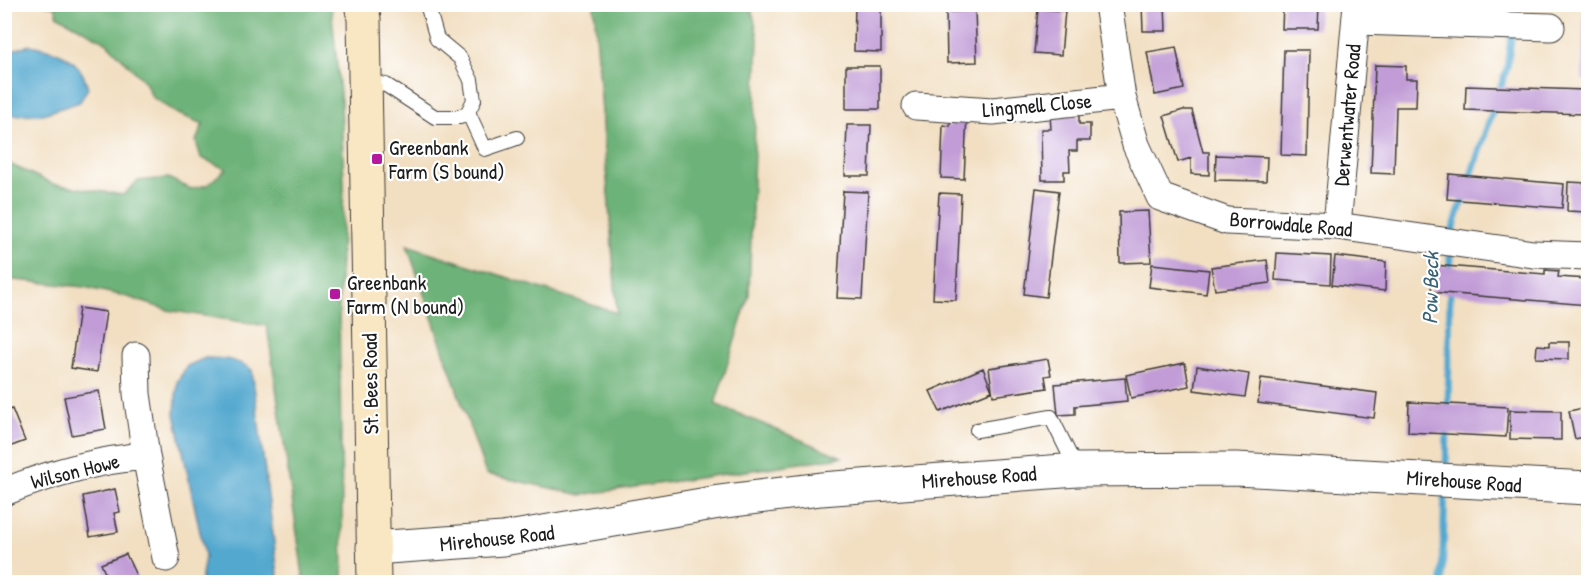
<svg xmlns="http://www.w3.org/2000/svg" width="1593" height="587" font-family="'Patrick Hand',sans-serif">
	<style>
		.forest { fill: #6db278; stroke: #44674a; stroke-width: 1.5 }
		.water { fill: #53a8cf; stroke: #386276; stroke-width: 1.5 }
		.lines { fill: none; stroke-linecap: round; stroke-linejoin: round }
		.stream { stroke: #53a8cf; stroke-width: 7 }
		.building { fill: #c19cd7 }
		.service-casing { stroke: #3c3935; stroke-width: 16 }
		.minor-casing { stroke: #3c3935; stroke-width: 29 }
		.tertiary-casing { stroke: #3c3935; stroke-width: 35 }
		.secondary-casing { stroke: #3c3935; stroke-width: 35 }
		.service { stroke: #fff; stroke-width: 14 }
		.minor { stroke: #fff; stroke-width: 27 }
		.tertiary { stroke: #fff; stroke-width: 33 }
		.secondary { stroke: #f9e7c3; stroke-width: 33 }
		.poi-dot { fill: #b5179e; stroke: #fff; stroke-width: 2 }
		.labels { text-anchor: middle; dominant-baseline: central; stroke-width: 4.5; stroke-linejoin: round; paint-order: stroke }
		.street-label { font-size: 21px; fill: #1c1c1c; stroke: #fff }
		.poi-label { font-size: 21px; fill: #1c1c1c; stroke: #fff; text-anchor: start }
		.water-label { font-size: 22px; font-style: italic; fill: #386276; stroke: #fff }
	</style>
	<rect width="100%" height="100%" fill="#fff"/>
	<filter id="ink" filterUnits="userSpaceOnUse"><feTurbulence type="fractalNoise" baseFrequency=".0167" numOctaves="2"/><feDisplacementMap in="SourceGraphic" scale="12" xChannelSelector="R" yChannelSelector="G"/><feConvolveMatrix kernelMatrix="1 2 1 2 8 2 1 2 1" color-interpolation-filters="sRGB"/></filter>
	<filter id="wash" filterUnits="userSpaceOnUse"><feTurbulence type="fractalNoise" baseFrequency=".008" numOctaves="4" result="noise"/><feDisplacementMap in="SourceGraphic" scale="24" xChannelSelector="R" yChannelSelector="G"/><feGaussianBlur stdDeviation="1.35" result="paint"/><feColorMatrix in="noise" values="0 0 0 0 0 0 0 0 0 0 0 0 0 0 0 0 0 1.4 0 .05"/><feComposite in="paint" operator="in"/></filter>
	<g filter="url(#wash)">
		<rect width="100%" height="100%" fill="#f2dfc2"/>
		<path class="forest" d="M45 5H331L341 103 344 186 339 303 343 582H304L267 326 167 310 128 297 84 287 5 279V162L53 184 123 195 138 181 168 178 191 189 207 185 226 169 201 158 196 141 203 124 176 113 152 97 145 82 106 42 58 16 55 6Z
			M594 5H751L758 37 749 295 715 404 842 457 581 495 486 474 407 245 617 313Z"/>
		<path class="water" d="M30 45C59 51 80 57 88 88L80 102 43 114 5 115V66L9 51Z
			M205 358C223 358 238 359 252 370L279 582H201L205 556 175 414 177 382 187 366Z"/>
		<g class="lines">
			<path class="stream" d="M1513 20 1515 4
				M1451 235 1507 68 1512 31
				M1450 249V274
				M1448 412 1450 285
				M1446 472 1447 426
				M1442 582 1445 489"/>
		</g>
		<g id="blocks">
			<path class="building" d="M855 4H881V52L854 51Z
				M1142 4H1165L1166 31H1143Z
				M1283 4H1319L1318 29H1282Z
				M1584 4H1588V80H1582Z
				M1038 9 1065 11 1061 55 1034 53Z
				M975 11 977 62 947 63 946 12Z
				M1176 47 1184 89 1155 95 1147 52Z
				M1284 50H1309L1307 156 1281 155Z
				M1375 65 1406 66V79H1417L1416 107H1396L1394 174 1371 173Z
				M846 66H880V109H846Z
				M1466 86 1585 90 1584 114 1465 110Z
				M1183 110H1192L1203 152H1209V175L1191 174V158L1178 162 1164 116Z
				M950 114 967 115 964 179 941 178 943 125 950 126Z
				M1050 115H1079V124H1090V141H1077V151H1069L1070 171H1064V180H1042L1041 129H1051Z
				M847 125H871L869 176H845Z
				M1216 155 1267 157 1266 181 1215 180Z
				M1449 174 1564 184 1562 208 1447 199Z
				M1568 182 1588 183V212L1567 211Z
				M1036 188 1059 191 1046 297 1024 294Z
				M843 191 868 192 862 299 837 298Z
				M939 193 961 194 956 300 933 299Z
				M1148 211 1151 262 1120 263 1119 212Z
				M1277 253 1331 256 1330 284 1275 280Z
				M1335 256 1386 262 1385 291 1332 285Z
				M1267 260 1270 283 1215 290 1211 267Z
				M1152 264 1209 270 1206 294 1149 287Z
				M1433 265 1545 274V270L1559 271 1558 277 1588 279V305L1431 292Z
				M79 308 106 312 97 372 71 368Z
				M1549 342H1569V359L1536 358 1537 345 1549 346Z
				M1048 359 1051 375 1045 376 1047 388 993 396 989 368Z
				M1185 363 1189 386 1131 398 1126 375Z
				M1197 366 1249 374 1245 397 1194 390Z
				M983 368 992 391 940 412 930 391Z
				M1125 378 1127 401 1075 406V414L1058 415 1055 384Z
				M1261 378 1377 393 1374 418 1258 403Z
				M99 391 106 429 72 435 64 397Z
				M1409 402 1508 407 1506 437 1408 432Z
				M1588 407V436L1575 439 1569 411Z
				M12 409 25 441 4 449V412Z
				M1510 410 1561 411V440L1510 439Z
				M115 489 120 512 114 513 118 532 90 537 83 496Z
				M126 554 139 582H109L101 564Z"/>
		</g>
	</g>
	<g filter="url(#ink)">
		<use href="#blocks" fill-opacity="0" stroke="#3c3935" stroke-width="1.5"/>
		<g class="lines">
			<g class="service-casing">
				<path id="service" d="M365 81 386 85 435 117H460L468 112 474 100 471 80 460 58 437 39 427 4
					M468 112 485 149 517 138
					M977 430 1051 417 1077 470"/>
			</g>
			<g class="minor-casing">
				<path id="minor" d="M1108 4 1122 97 1136 145 1160 197 1227 221 1337 226 1533 254 1588 256
					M1356 21 1551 27
					M916 106 993 111 1122 97
					M1337 226 1357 4
					M146 456 166 558
					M4 492C51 473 96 460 146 456L137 394 136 356"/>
			</g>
			<g class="tertiary-casing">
				<path id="tertiary" d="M373 548 503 539 719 502 821 489 1077 470 1236 469 1588 488"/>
			</g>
			<g class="secondary-casing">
				<path id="secondary" d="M361 4 364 19 374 582"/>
			</g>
			<use href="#service" class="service"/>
			<use href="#minor" class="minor"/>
			<use href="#tertiary" class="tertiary"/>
			<use href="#secondary" class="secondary"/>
		</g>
	</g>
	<g class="poi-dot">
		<rect x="371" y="153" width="12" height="12" rx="3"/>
		<rect x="329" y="288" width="12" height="12" rx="3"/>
	</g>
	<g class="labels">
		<g class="street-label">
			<text transform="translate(1037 105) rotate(-5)">Lingmell Close</text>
			<text transform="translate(1347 115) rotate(-85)">Derwentwater Road</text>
			<text transform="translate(1291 224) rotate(5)">Borrowdale Road</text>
			<text transform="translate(370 384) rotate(-91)">St. Bees Road</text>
			<text transform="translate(75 471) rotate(-14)">Wilson Howe</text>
			<text transform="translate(979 477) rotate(-4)">Mirehouse Road</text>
			<text transform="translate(1464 481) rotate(4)">Mirehouse Road</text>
			<text transform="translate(497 538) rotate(-6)">Mirehouse Road</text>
		</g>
		<g class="poi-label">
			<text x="389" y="147">Greenbank<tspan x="389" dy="24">Farm (S bound)</tspan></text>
			<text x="347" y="282">Greenbank<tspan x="347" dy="24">Farm (N bound)</tspan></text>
		</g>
		<g class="water-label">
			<text transform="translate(1430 288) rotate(-89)">Pow Beck</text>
		</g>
	</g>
	<rect width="1593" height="587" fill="none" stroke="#fff" stroke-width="24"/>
</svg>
